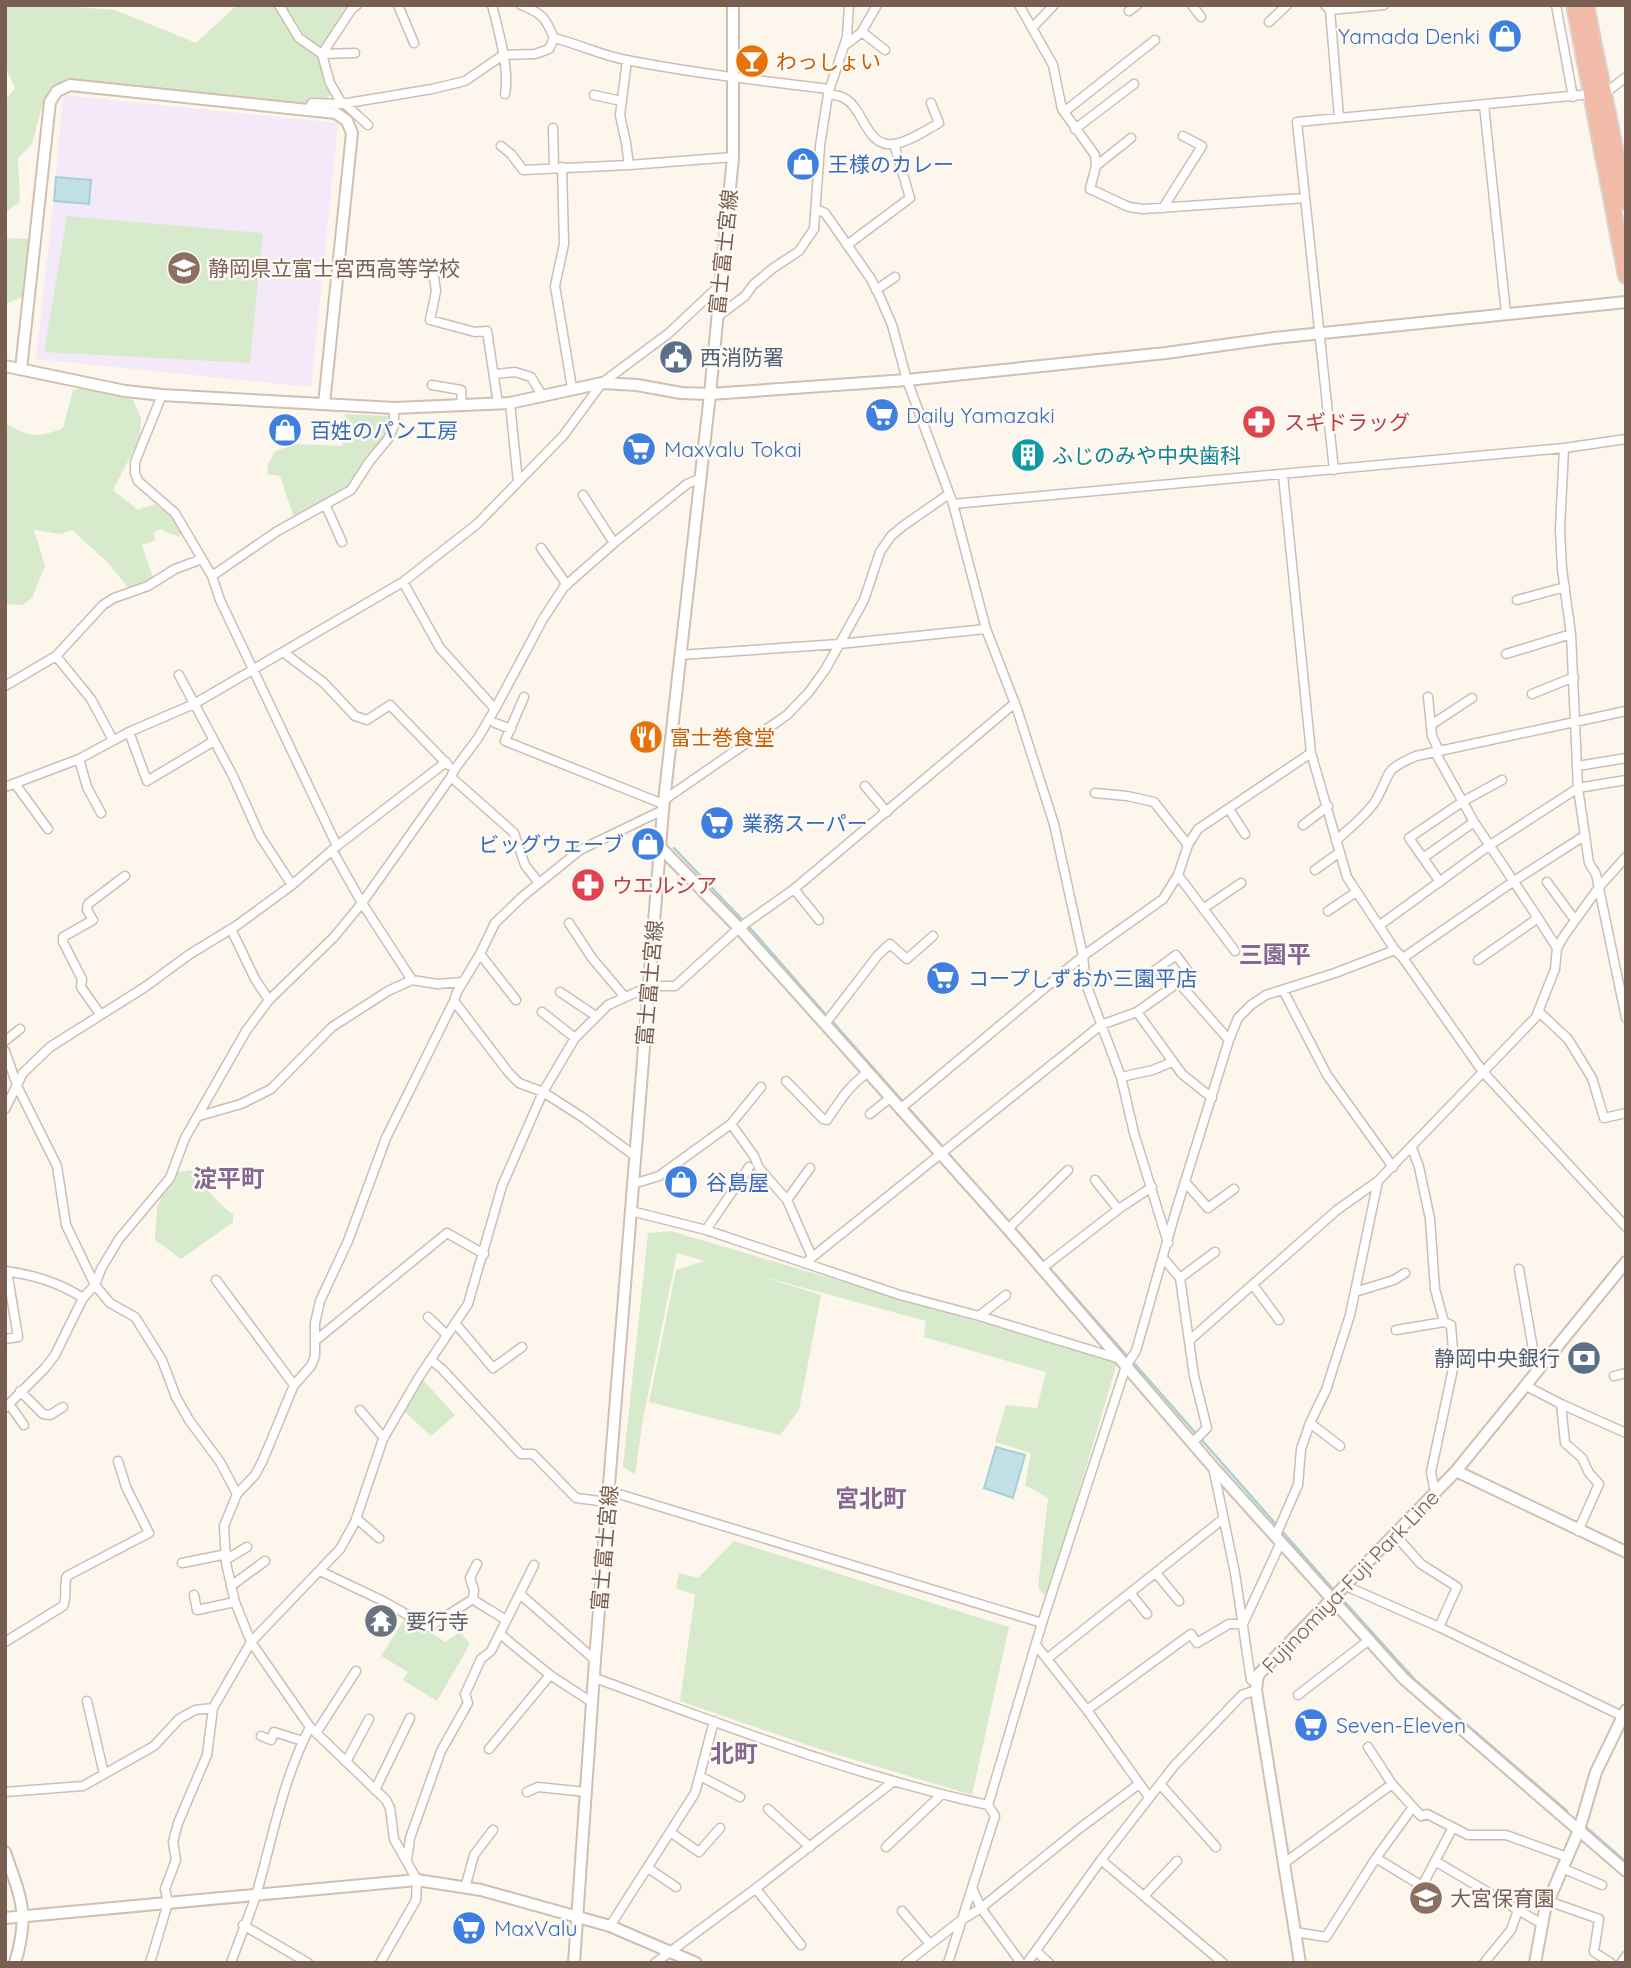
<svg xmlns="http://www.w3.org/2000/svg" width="1631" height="1968" font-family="Quicksand,'Noto Sans JP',sans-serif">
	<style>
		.education { fill: #f3e9f9 }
		.green { fill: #d7eacb }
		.water { fill: #c1e0e5; stroke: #a8cfd6; stroke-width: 2 }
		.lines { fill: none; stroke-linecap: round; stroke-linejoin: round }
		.stream { stroke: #a8cfd6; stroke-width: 2.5 }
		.street-casing { stroke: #cebeb2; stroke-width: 11 }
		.secondary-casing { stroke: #d1bfb0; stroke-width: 14 }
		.highway-casing { stroke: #d9d2ce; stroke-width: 18 }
		.street { stroke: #fff; stroke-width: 8 }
		.secondary { stroke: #fff; stroke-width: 10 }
		.highway { stroke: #f1bba8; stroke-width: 14 }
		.labels { text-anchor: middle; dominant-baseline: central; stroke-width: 5; stroke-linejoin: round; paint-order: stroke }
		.shop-label { font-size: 21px; fill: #366cbe; stroke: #fefaf3; text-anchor: start }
		.food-label { font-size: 21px; fill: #c56008; stroke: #fefaf3; text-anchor: start }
		.street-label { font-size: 21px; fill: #775e50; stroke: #fefaf3 }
		.education-label { font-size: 21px; fill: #785e54; stroke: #fefaf3; text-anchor: start }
		.service-label { font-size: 21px; fill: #4e5e75; stroke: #fefaf3; text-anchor: start }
		.health-label { font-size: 21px; fill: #be3a42; stroke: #fefaf3; text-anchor: start }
		.culture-label { font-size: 21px; fill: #0d838f; stroke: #fefaf3; text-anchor: start }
		.worship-label { font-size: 21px; fill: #5b616d; stroke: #fefaf3; text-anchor: start }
		.quarter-label { font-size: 24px; font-weight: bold; fill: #846891; stroke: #fefaf3 }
	</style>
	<rect width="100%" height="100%" fill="#fcf6ed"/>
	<path class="education" d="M63 95 338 123 311 387 36 359 56 177Z"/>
	<path class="green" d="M5 5H47L115 10 196 43 237 5H349L351 10 322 54 331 96 312 103 58 84 42 106 32 144 18 158 20 202 5 212V100L15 88 5 66Z
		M67 216 263 233 250 363 44 352Z
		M5 238 29 239 23 297 5 304Z
		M91 386 133 400 141 419 140 438 113 490 138 510 155 504 171 516 181 533 179 537 160 529 153 533 156 540 142 545 153 577 139 586 128 587 107 562 72 530 61 534 34 530 45 566 32 598 23 605 5 604V423C29 437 37 439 63 428L73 390Z
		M345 414 388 416 391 417V425L349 488 294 518 280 476 267 474 268 464 275 451 296 444 343 446Z
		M191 1170C206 1185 215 1203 233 1214V1222L181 1259 155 1240 157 1208 161 1199 158 1192 179 1172Z
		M671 1231 1117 1363 1047 1599 1038 1587 1048 1498 1025 1485 1031 1453 995 1442 1006 1405 1037 1408 1046 1372 924 1337 926 1321 753 1274 821 1295 799 1410 780 1435 649 1402 676 1270 705 1261 677 1253 643 1419 635 1474 623 1467 648 1233Z
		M423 1380 455 1415 431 1436 405 1412Z
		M734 1541 1009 1627 972 1795 822 1750 680 1701 695 1595 676 1588 679 1573 698 1578Z
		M407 1615 445 1642 460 1632 470 1644 437 1701 403 1680 408 1672 381 1656Z"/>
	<path class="water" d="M56 177 91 180 89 204 54 201Z
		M996 1447 1025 1455 1013 1498 984 1488Z"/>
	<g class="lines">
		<path class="stream" d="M674 848 751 929 827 1016
			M832 1021 943 1147
			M947 1152 989 1200
			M1017 1231 1128 1357
			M1133 1362 1332 1588
			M1343 1600 1416 1681 1567 1811
			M1587 1828 1626 1862"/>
		<g class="street-casing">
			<path id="street" d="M279 5 299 38 322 54 355 53
				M398 5 414 43
				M492 5C498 29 510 70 505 94
				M521 5C543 14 545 17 554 38 578 44 601 55 626 60 693 73 761 81 829 89
				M1019 5 1053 65 1062 109 1095 155 1096 166 1090 189 1129 207 1143 209 1305 198
				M1192 5 1201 17
				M1325 5 1330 10 1384 5
				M1556 5 1573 97
				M1330 10 1339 117
				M1129 11 1137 5
				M1269 22 1287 5
				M1032 28 1054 5
				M862 32 885 50
				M845 45 861 33 877 5
				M627 60 620 115 626 143 629 165
				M828 94C833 95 840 95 844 98 864 108 866 148 894 144 909 142 926 130 939 123L931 103
				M1604 94 1626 77
				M594 95 621 101
				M344 103 368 125
				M342 104 330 83 322 54 351 10 357 5
				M1484 105 1506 313
				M307 111 312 103 342 104 432 89 465 81 503 55 535 54 549 49 554 38
				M1064 112 1155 40
				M553 128 554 168
				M1075 129 1134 84
				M501 146 511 154 523 170 629 165 733 157
				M1096 166 1131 138
				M562 167 564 244 555 286 572 388
				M1163 208 1202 146 1183 136
				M816 209 825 213 871 279 880 297 892 325 907 380 953 504 986 629 1017 709 1054 824 1083 956 1086 984 1121 1077 1134 1133 1168 1243
				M847 245 910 198 894 144
				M432 264 436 291 430 320 475 332 487 331 498 404
				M876 290 895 277
				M717 317 745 296 753 285 772 269 799 251 814 229 820 146 828 94 847 37 849 5
				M495 374 515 372 531 377 542 395
				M432 385 461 390 462 406
				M162 395 135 462V473L138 481 175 513 212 576 220 600 337 846
				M510 403 518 482
				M1564 448 1560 529 1562 569 1571 634 1578 788 1589 863 1596 874 1626 1018
				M1334 470 1297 122 1591 94
				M1283 475 1311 753 1347 877 1395 950 1403 958 1483 1072 1626 1227
				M583 495 614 543
				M953 504 1564 448 1626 439
				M326 506 342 542
				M541 548 567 585
				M212 576 276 532 351 490 369 462 388 439 394 426V408
				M403 582 440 648 495 709
				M1517 600 1565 587
				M283 652 324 683 355 716 367 720 390 705 448 765
				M1506 654 1571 634
				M680 655 839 644 986 629
				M56 656 91 699 113 740
				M179 675 233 776 260 836 292 885
				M5 686 56 656 103 605 114 598 148 586 175 569 202 559
				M1532 694 1574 677
				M524 697 505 741 663 804
				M1428 697 1432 736 1439 751
				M495 723 511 729
				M1431 725 1472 698
				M129 732 147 781 214 741
				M1435 752 1474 822 1538 918
				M79 759 87 787 101 813
				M1578 766 1626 758
				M451 777 514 833 525 865 539 883
				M16 785 48 829
				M865 786 887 812
				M5 787 79 759 129 732 194 704 403 582 477 524 563 436 602 383 669 333 719 286
				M1095 793 1127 796 1154 802 1188 845
				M664 800 787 715 809 692 825 670 864 600 880 552 891 536 903 526 949 494
				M1229 809 1245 834
				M1303 825 1328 806
				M1336 841C1349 828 1367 815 1376 800 1392 773 1381 771 1416 756L1626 711
				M332 850 362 903 412 980
				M1423 858 1474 822
				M1315 870 1340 852
				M1178 875 1235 951
				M1440 882 1409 838 1462 802 1502 780
				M1547 882 1575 920
				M794 889 819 920
				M1204 908 1241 883
				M1328 911 1356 892
				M569 923 592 958 624 996
				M1380 925 1490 845 1578 788 1626 780
				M231 929 255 979 269 1000
				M480 954 516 1000
				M1403 958 1514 881 1584 836
				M1478 960 1538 918 1557 948
				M1179 983 1229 1040
				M1283 990 1327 1075 1393 1167
				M560 992 596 1016
				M454 1001 509 1073 519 1083 543 1092 582 1117 635 1156
				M542 1012 575 1038
				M1137 1012 1190 974 1176 955 1141 981
				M1539 1012 1568 1039 1592 1078 1604 1118 1626 1113
				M100 1014 81 987 82 979 63 942V937L93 920 87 910 88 904 125 876
				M825 1024 878 955 890 944 907 959 933 936
				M5 1041 20 1029
				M5 1051 18 1088 57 1166 66 1225 95 1285 110 1303 135 1317 162 1360 176 1397 189 1420 220 1462 237 1494
				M1121 1077 1153 1070 1172 1062
				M786 1081 823 1119 827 1120C842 1098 846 1089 868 1072
				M5 1109 23 1073 50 1047 145 987 190 954 236 926 292 885 337 846 446 762
				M900 1109 1083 956 1163 899 1178 875 1188 845 1198 829 1311 753
				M870 1114 890 1098
				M199 1116 241 1104 271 1089 332 1027 388 991 412 980 437 984 463 982
				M731 1124 754 1156 759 1168 787 1200 812 1257
				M1412 1148 1419 1167 1430 1219 1435 1289 1444 1322 1451 1325 1454 1364 1431 1472 1434 1488 1437 1492
				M1095 1180 1118 1209
				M1185 1182 1208 1208 1234 1189
				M633 1184 659 1176 731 1124 761 1087
				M787 1200 810 1168
				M631 1211 706 1230 900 1295 979 1316 1120 1359
				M1008 1229 1068 1170
				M706 1230 749 1167
				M1164 1259 1180 1278 1194 1376 1207 1428 1193 1442
				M805 1263 1101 1025 1137 1012 1182 1074 1212 1098
				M1041 1269 1120 1208 1152 1187
				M1519 1269 1537 1372
				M5 1271C34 1275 58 1282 83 1298
				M1180 1278 1215 1252
				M216 1280 294 1385
				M1253 1285 1279 1320
				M1355 1292 1394 1280 1405 1273
				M979 1316 1006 1295
				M428 1317 447 1335
				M455 1323 493 1368 522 1347
				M1396 1330 1444 1322
				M5 1339 18 1337 7 1271
				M1191 1339 1337 1210 1378 1181
				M315 1341 447 1233 484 1254
				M431 1360 442 1369 521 1454H533L576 1498 607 1502
				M1614 1376 1626 1373
				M1526 1386 1561 1404 1626 1433
				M20 1391 43 1414 50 1415 63 1407
				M9 1404 24 1425
				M1561 1404 1565 1443 1582 1458 1589 1473 1599 1484 1578 1531
				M5 1408 45 1368 55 1355 83 1298 95 1285 101 1269 119 1239 170 1178 185 1138 246 1031 269 1000 334 937 362 903 451 777 454 770 478 738 495 709 543 619 564 587 614 543 687 484 699 479
				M360 1410 384 1438
				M1310 1423 1340 1446
				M1213 1467 1235 1573 1251 1680 1256 1684
				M609 1491 1042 1623
				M356 1518 379 1538
				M1276 1535 1298 1485 1301 1449 1310 1423 1326 1390 1350 1315 1378 1181 1536 1017 1555 969 1557 948 1564 936 1599 887 1626 857
				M1396 1536 1421 1564 1457 1587 1439 1627
				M227 1559 247 1547
				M182 1563 227 1554
				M320 1571 383 1601 429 1627 473 1599 474 1590 470 1578 477 1564
				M1156 1573 1179 1601
				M231 1586 265 1561
				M1346 1586 1439 1627 1626 1718
				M520 1594 595 1660
				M1131 1594 1147 1614
				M194 1595 197 1610 235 1602
				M473 1599C484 1608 496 1612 506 1621
				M500 1634 550 1675 593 1703
				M5 1642 63 1606C68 1595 63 1587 67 1576L149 1533 126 1487 118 1461
				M1036 1645 1087 1710 1149 1797
				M1048 1658 1223 1519
				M595 1678C723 1725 854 1776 988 1805L995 1816 948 1963
				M1298 1695 1369 1640
				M87 1701 104 1774
				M1087 1710 1191 1634 1197 1643 1229 1624H1243L1281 1542
				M316 1733 356 1671
				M261 1736 271 1740 274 1732 303 1741
				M1368 1747 1392 1784 1421 1816 1427 1814 1468 1835H1506L1567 1857
				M489 1749 550 1675
				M346 1762 369 1719
				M700 1776 740 1797
				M1160 1784 1216 1847
				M375 1790 410 1718
				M5 1792 83 1786 154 1746 179 1719 195 1710 213 1708
				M527 1792 538 1787 586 1792
				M988 1805 1042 1623 1126 1366 1136 1351 1174 1217 1229 1040 1238 1018 1251 1005 1266 995 1335 973 1395 950
				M768 1809 810 1847
				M670 1832 699 1852 720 1828
				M886 1847 941 1795
				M1376 1858 1422 1886 1452 1829
				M407 1860 410 1838 441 1751 468 1703 465 1694 481 1659 491 1651 534 1565
				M1101 1860 1223 1963
				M1435 1861 1542 1924
				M1283 1864 1392 1784
				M648 1868 676 1887
				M1562 1868 1602 1885
				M465 1888 474 1855 493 1830
				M972 1888 981 1908 1021 1963
				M756 1889 801 1945
				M1144 1896 1177 1861
				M1548 1901 1599 1919 1594 1952 1611 1963
				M902 1911 930 1944
				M243 1925 308 1963
				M610 1926 695 1793 714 1721
				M1295 1932 1326 1937 1376 1858 1413 1807
				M1036 1951 1049 1963
				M150 1963 168 1903 165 1889 176 1860 173 1842 178 1823 207 1755 213 1708 251 1642 340 1549 355 1522 383 1439 419 1377 468 1304 502 1186 543 1092 575 1038 608 1005 650 986H675L739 928 794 889 1015 703
				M231 1963C239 1939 250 1915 257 1892 273 1836 283 1779 310 1727
				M380 1963 416 1900 417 1880 394 1839 390 1808 386 1800 310 1727 251 1642 235 1602 226 1563 224 1526 237 1494 255 1475 263 1460 294 1385 311 1366 315 1356V1323L320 1301 348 1241 386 1138 454 1001 457 992 480 954 495 923 522 897 580 850 663 810
				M655 1963 751 1892 894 1781
				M906 1963 960 1921 981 1908 1080 1828 1139 1784
				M1027 1963 1101 1860 1174 1766 1242 1695 1256 1690
				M1484 1963 1511 1930 1518 1910
				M1621 1963 1626 1956"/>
		</g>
		<g class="secondary-casing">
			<path id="secondary" d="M5 366 125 391 162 395 394 408 510 403 602 383 637 385 681 393 710 394 907 380 1166 353 1274 338 1626 302
				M21 369 50 102 57 91 70 85 336 113 347 121 352 133 324 404
				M661 848 739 928 825 1024 1008 1229 1213 1467 1404 1679 1626 1871
				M1456 1471 1626 1552
				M5 1852C21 1899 30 1913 15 1963
				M5 1918 417 1880 481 1890 610 1926 696 1963
				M574 1963 595 1660 663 810 710 394 733 157V5
				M1300 1963 1256 1690 1258 1675 1456 1471 1626 1262
				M1535 1963 1545 1909 1579 1830 1596 1772 1626 1710"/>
		</g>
		<g class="highway-casing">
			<path id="highway" d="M1574 5 1626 276
				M1586 5 1626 202"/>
		</g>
		<use href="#street" class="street"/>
		<use href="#secondary" class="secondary"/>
		<use href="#highway" class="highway"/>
	</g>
	<defs>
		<g id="shop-disc" transform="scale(1.75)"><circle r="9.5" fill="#3f7fe0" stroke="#fefaf3"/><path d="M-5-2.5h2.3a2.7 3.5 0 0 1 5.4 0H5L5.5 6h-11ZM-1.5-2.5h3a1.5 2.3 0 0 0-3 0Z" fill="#fff"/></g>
		<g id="bar-disc" transform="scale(1.75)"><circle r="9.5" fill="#e8710a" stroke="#fefaf3"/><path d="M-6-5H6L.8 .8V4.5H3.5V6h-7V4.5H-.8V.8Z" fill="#fff"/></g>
		<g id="school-disc" transform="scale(1.75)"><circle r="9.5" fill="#8d6e63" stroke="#fefaf3"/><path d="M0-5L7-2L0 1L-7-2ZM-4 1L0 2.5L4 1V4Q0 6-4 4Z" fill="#fff"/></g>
		<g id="civic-disc" transform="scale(1.75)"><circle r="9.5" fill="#5c6f8a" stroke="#fefaf3"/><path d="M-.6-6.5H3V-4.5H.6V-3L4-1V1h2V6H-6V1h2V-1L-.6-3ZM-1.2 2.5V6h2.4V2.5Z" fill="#fff"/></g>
		<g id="supermarket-disc" transform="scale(1.75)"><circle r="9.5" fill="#3f7fe0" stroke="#fefaf3"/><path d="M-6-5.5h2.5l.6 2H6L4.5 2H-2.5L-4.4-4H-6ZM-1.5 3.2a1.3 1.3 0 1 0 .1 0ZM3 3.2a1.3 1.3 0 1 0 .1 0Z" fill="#fff"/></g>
		<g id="pharmacy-disc" transform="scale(1.75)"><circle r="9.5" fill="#e0444e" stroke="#fefaf3"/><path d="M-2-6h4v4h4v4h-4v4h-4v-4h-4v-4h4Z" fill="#fff"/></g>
		<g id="building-disc" transform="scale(1.75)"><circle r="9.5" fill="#0f9aa8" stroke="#fefaf3"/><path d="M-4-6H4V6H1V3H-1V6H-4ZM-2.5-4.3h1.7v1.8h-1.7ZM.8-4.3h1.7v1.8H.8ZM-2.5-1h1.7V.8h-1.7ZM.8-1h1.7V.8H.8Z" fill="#fff"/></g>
		<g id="restaurant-disc" transform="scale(1.75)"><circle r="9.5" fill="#e8710a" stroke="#fefaf3"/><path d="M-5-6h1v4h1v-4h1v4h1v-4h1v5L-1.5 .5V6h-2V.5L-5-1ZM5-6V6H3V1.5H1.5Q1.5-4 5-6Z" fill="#fff"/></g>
		<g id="bank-disc" transform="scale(1.75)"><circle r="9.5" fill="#5c6f8a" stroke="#fefaf3"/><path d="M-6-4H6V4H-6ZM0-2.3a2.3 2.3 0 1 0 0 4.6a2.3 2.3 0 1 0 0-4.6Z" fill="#fff"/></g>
		<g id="temple-disc" transform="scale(1.75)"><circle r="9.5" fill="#6b7280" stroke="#fefaf3"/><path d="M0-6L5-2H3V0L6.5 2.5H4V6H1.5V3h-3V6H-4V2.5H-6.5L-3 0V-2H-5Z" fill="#fff"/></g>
	</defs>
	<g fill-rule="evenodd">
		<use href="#shop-disc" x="1505" y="36"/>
		<use href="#bar-disc" x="752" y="61"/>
		<use href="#shop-disc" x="803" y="164"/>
		<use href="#school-disc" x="184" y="268"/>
		<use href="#civic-disc" x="676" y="357"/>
		<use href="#supermarket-disc" x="882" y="415"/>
		<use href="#pharmacy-disc" x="1259" y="422"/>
		<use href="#shop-disc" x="285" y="430"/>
		<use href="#supermarket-disc" x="639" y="449"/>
		<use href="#building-disc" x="1028" y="455"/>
		<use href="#restaurant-disc" x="646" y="737"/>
		<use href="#supermarket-disc" x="717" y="823"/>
		<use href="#shop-disc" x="648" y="844"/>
		<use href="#pharmacy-disc" x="588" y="885"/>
		<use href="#supermarket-disc" x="943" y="978"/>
		<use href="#shop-disc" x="681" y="1182"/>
		<use href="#bank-disc" x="1584" y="1358"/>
		<use href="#temple-disc" x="381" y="1621"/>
		<use href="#supermarket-disc" x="1311" y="1725"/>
		<use href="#school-disc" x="1426" y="1898"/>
		<use href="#supermarket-disc" x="469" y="1928"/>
	</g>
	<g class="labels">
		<g class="shop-label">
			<text x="1480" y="36" text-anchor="end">Yamada Denki</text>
			<text x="828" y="164">王様のカレー</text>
			<text x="906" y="415">Daily Yamazaki</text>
			<text x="310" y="430">百姓のパン工房</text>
			<text x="664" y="449">Maxvalu Tokai</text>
			<text x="742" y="823">業務スーパー</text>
			<text x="624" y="844" text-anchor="end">ビッグウェーブ</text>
			<text x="968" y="978">コープしずおか三園平店</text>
			<text x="706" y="1182">谷島屋</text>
			<text x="1336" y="1725">Seven-Eleven</text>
			<text x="494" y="1928">MaxValu</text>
		</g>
		<g class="food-label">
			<text x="776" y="61">わっしょい</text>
			<text x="670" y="737">富士巻食堂</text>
		</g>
		<g class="street-label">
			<text transform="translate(723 252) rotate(-84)">富士富士宮線</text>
			<text transform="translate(649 983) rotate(-85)">富士富士宮線</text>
			<text transform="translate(604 1548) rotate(-85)">富士富士宮線</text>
			<text transform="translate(1350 1581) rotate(-46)">Fujinomiya-Fuji Park Line</text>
		</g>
		<g class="education-label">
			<text x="208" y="268">静岡県立富士宮西高等学校</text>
			<text x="1450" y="1898">大宮保育園</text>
		</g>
		<g class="service-label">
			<text x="700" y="357">西消防署</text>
			<text x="1560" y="1358" text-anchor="end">静岡中央銀行</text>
		</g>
		<g class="health-label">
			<text x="1284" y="422">スギドラッグ</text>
			<text x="612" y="885">ウエルシア</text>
		</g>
		<g class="culture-label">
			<text x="1052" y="455">ふじのみや中央歯科</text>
		</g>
		<g class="worship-label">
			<text x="406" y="1621">要行寺</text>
		</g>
		<g class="quarter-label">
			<text x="1275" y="954">三園平</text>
			<text x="229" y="1178">淀平町</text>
			<text x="871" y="1498">宮北町</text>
			<text x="734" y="1753">北町</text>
		</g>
	</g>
	<rect width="1631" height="1968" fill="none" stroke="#775e50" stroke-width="14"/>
</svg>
